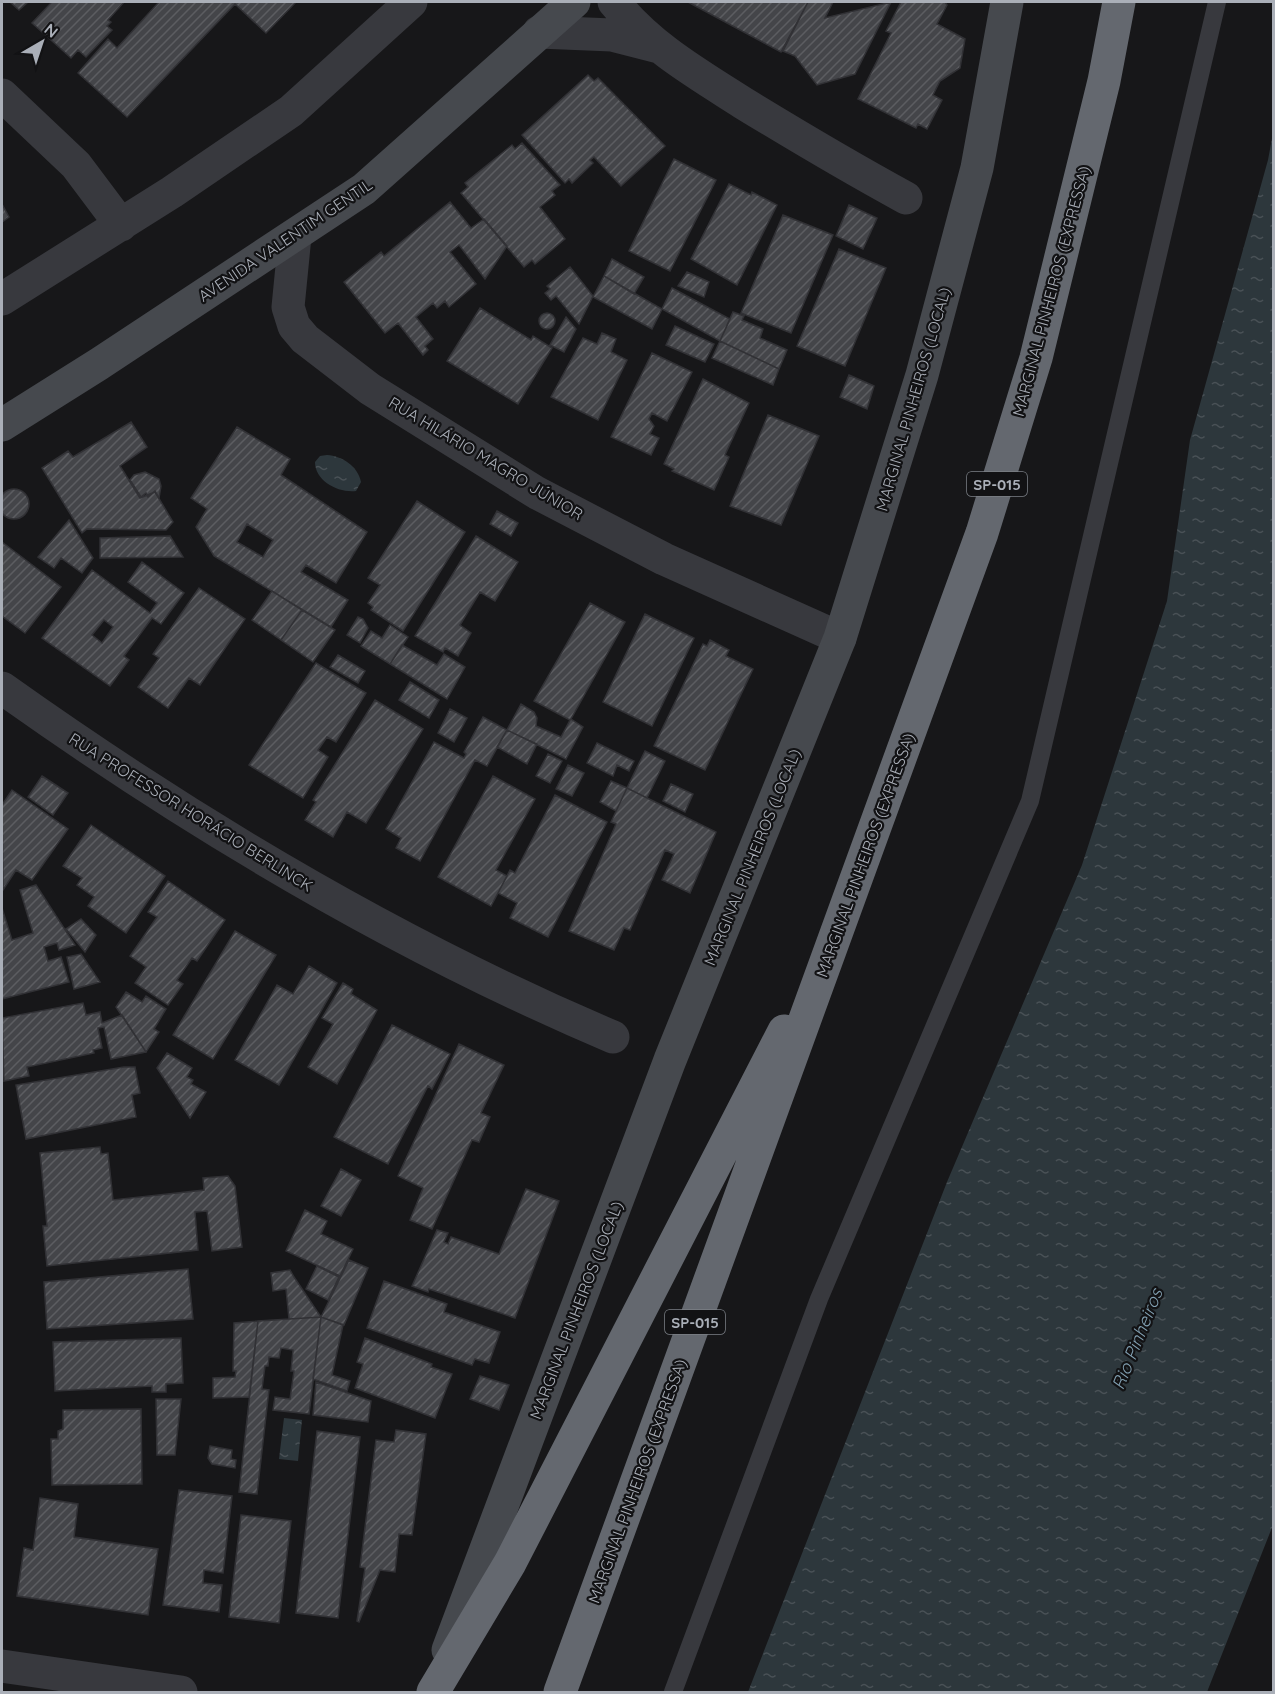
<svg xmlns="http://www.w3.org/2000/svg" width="1275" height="1694" font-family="Quicksand,sans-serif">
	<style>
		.water { fill: url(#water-ripples) }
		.building { fill: url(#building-hatch); stroke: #313135; stroke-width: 1.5; fill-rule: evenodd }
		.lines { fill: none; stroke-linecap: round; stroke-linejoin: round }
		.path { stroke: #3e4145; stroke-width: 4; stroke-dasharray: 3 4.5; stroke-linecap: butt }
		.lane { stroke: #38393e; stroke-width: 18 }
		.street { stroke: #38393e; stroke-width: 33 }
		.secondary { stroke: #46494e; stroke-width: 33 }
		.highway { stroke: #64686f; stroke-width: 33 }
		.labels { text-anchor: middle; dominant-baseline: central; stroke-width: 4.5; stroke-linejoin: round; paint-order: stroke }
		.shield { fill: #121214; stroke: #7c8087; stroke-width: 1.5 }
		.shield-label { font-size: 15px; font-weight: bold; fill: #aaafb8 }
		.street-label { font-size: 16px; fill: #aaafb8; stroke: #121214 }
		.water-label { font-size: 18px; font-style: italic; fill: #82a0b2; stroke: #121214 }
	</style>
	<defs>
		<pattern id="water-ripples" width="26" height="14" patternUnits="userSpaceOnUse" patternTransform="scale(1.5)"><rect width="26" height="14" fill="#2d373c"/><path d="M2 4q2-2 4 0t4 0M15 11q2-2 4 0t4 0" fill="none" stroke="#495156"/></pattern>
		<pattern id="building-hatch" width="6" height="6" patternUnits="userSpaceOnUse" patternTransform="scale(1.5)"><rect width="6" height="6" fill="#444549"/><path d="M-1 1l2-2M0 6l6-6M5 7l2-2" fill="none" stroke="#5c5d61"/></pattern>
	</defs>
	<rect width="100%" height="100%" fill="#171719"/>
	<path class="water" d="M1273 133V1525L1207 1692H748L947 1182 1082 865 1167 601 1190 440 1268 160Z
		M327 455C342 456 358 466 361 482L356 491C338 493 315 481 315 462L320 456Z
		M284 1418 302 1420 298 1461 279 1459Z"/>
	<path class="building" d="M10 2H28L19 10Z
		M52 2H124L108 20 111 22 107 26 112 30 86 57 78 50 71 58 32 23Z
		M159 2H296L266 33 235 4 127 117 78 73 108 39 117 48Z
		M688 2H808L781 52Z
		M808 2H833L825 18 891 2 855 74 817 85 795 56 783 51Z
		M901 2H945L947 5 937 24 965 39 960 68 940 81 933 95 942 100 927 129 918 124 916 128 858 99 891 33 886 31Z
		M588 75 594 81 598 78 665 146 621 186 594 157 590 160 593 163 572 183 569 179 565 183 522 135Z
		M522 143 560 185 552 191 555 195 540 207 565 239 535 264 532 260 524 267 461 193 468 187 465 183 512 145 515 149Z
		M674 159 716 180 670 271 629 251Z
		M729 184 751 195 752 192 777 205 737 285 691 259Z
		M450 202 471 228 484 219 507 246 485 279 459 245 450 252 476 284 449 307 445 301 437 308 433 303 416 317 433 339 425 346 428 350 423 355 398 323 385 333 344 282 381 252 384 256Z
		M2 204 9 217 2 222Z
		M849 205 877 218 863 249 836 236Z
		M783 215 833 235 791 333 741 313Z
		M839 249 886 268 845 366 797 346Z
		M612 259 644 277 634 294 604 276Z
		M570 267 593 296 579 324 556 296 551 300 545 293 550 289 547 286Z
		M687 272 709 282 704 297 678 286Z
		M604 276 662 309 652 329 593 297Z
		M672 288 730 319 720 341 662 309Z
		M480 308 531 340 533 336 552 348 518 404 447 361Z
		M733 312 744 316 742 320 763 329 760 338 787 350 779 369 720 341Z
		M539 321a8 8 0 1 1 16 0a8 8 0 1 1-16 0Z
		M566 317 576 329 564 352 550 345Z
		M675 326 714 344 705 362 666 345Z
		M602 333 616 339 611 352 627 360 598 420 551 397 583 338 597 344Z
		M720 341 779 369 773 385 712 358Z
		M652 353 692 372 667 421 652 413 649 419 654 426 650 434 659 438 651 455 611 437Z
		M849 375 874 386 867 409 840 397Z
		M703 379 749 403 725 455 729 457 714 490 672 471 674 469 664 464Z
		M768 415 819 436 781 525 730 506Z
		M131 422 147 447 120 466 140 498 155 492 173 522 166 530 87 529 82 533 42 468 68 451 73 457Z
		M237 427 290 459 281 475 367 532 336 583 306 565 301 572 348 600 331 627 214 556 196 527 207 509 191 498ZM247 524 273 540 263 557 237 542Z
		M145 472 159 479 161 486 159 498 155 491 148 497 146 493 141 497 130 480 134 475Z
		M-1 504a15 15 0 1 1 30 0a15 15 0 1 1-30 0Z
		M417 501 465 532 403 631 371 610 373 607 368 603 380 585 368 578Z
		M497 511 518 523 511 536 490 524Z
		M69 520 93 558 82 573 61 558 54 568 38 557Z
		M170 536 183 557 100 558V538Z
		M476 536 518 562 495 601 480 592 460 625 471 633 458 656 445 648 443 652 415 636Z
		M2 542 61 587 25 633 2 616Z
		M142 562 184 593 161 624 152 618 124 656 129 660 110 686 42 638 92 570 150 613 157 603 128 582ZM104 620 113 627 102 643 92 635Z
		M199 588 245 619 200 685 189 678 168 708 138 687 159 658 153 654Z
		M272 591 302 610 281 640 252 620Z
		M590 603 625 622 571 719 583 727 566 759 507 730 521 704 534 712 537 718 536 726 561 737 570 720 534 701Z
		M302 610 335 630 313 662 281 640Z
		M645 614 694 638 652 726 603 702Z
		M358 617 363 619 368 628 360 643 347 635Z
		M390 625 408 637 390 664 361 646 371 631 382 638Z
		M710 640 729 650 726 656 753 669 705 770 654 746 703 644 707 646Z
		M402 645 437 665 444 654 465 667 447 699 390 664Z
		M338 655 365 671 358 683 330 667Z
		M316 663 366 693 336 742 327 737 318 750 328 757 303 798 249 765Z
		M410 682 439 700 429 718 399 700Z
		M375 700 423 729 366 823 347 812 333 837 305 820 316 802 313 800Z
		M450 709 467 718 454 742 438 733Z
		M483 717 507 730 487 766 475 760 420 861 396 848 401 838 386 829 434 742 464 758 466 754 464 752Z
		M507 730 537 744 527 764 497 747Z
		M597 743 634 761 629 771 617 765 613 776 587 763Z
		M645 751 665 761 647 798 627 788Z
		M548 754 562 761 550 783 536 776Z
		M568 765 584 773 572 796 556 789Z
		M42 776 68 793 53 815 28 797Z
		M493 776 535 799 496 870 507 876 491 906 438 877Z
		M611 781 627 788 616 811 600 802Z
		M671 784 693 794 685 812 663 801Z
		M627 788 716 832 690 893 662 880 674 854 665 850 630 930 624 928 614 950 569 931 616 824 611 822Z
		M12 790 68 829 32 880 16 870 3 890 2 805Z
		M555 795 607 822 548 937 510 918 517 903 498 893 510 870 515 873Z
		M91 825 165 876 126 933 88 906 94 897 77 885 82 878 63 866Z
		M168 881 225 920 197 961 192 958 177 980 183 984 168 1005 135 983 146 967 130 956 157 917 148 912Z
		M36 885 75 945 59 950 57 943 44 947 48 961 61 957 69 982 2 999V908L12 940 33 933 20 890Z
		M81 919 96 935 85 952 66 929Z
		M235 931 276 955 213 1059 173 1035Z
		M81 954 100 982 74 989 67 957Z
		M309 966 337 983 279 1085 235 1060 277 985 293 994Z
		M343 983 353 989 351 994 377 1010 337 1084 308 1067 333 1024 322 1018Z
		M126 992 142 1002 146 996 166 1009 154 1029 159 1032 146 1052 116 1007Z
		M83 1003 86 1015 100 1012 102 1023 122 1015 146 1052 111 1059 104 1027 98 1028 102 1048 93 1050 94 1053 27 1067 29 1076 4 1081 2 1018Z
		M392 1025 450 1054 432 1089 428 1086 388 1164 334 1137Z
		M459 1044 504 1065 481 1113 490 1117 479 1142 472 1140 432 1229 410 1220 423 1188 398 1176Z
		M167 1053 192 1068 187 1077 193 1080 191 1084 206 1092 190 1118 157 1068Z
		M124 1067H135L140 1093 132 1095 136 1117 26 1139 16 1085Z
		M100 1147 101 1154 108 1153 113 1200 204 1190 203 1178 228 1176 235 1186 242 1247 212 1251 207 1211 195 1212 198 1250 47 1266 43 1226H47L40 1153Z
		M341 1169 361 1180 341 1216 321 1206Z
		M526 1189 559 1201 515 1318 429 1289 428 1292 412 1286 437 1230 448 1233 444 1242 448 1244 451 1237 499 1254Z
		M305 1210 327 1221 321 1234 353 1249 340 1276 286 1251Z
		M349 1260 368 1268 344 1325 321 1317Z
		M317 1266 339 1277 328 1300 306 1289Z
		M188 1269 193 1319 47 1329 44 1282Z
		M290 1270 294 1277 321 1317 289 1319 286 1289 273 1291 271 1273Z
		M384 1281 447 1304 444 1312 500 1332 489 1363 475 1359 472 1365 367 1328Z
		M321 1317 309 1414 273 1410 275 1397 290 1399 294 1371H291L293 1350 281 1348 279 1358 269 1357 268 1366H265L262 1389 269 1390 257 1494 239 1492 258 1321Z
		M321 1317 343 1325 332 1375 350 1381 347 1391 313 1379Z
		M258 1321 249 1397 213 1398V1378L235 1377 236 1371H233L234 1323Z
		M181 1338 183 1383 166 1384V1392H152V1386L55 1391 53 1342Z
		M365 1338 432 1364 431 1367 452 1374 435 1418 355 1388 363 1364 357 1362Z
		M480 1376 509 1385 499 1410 470 1399Z
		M316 1382 371 1401 368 1422 313 1415Z
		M156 1399H181L175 1455H157Z
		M141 1409 142 1484 52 1485 51 1439H58V1431L63 1429V1410Z
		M396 1430 426 1434 412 1535 399 1534 395 1572 380 1570 359 1622 357 1621 365 1568 360 1567 376 1440 394 1442Z
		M317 1431 360 1437 338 1618 296 1613Z
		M210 1446 232 1450 231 1459 236 1460 235 1468 212 1464 208 1458Z
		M179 1490 232 1496 223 1573 204 1570 203 1583 222 1585 219 1612 163 1605Z
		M40 1498 78 1504 74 1537 158 1549 148 1615 17 1596 24 1548 33 1550Z
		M241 1515 291 1521 279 1623 229 1617Z"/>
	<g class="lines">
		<path class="path" d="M1273 1692 1274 1691"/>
		<path class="lane" d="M673 1692 819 1299 1030 801 1217 2"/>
		<path class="street" d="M614 2C649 46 696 73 743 103 797 136 851 168 906 198
			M539 32 612 35 655 46
			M2 95 76 165 121 225
			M295 236 288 307 294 326 305 339 370 389 537 493 664 559 840 638
			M2 299 172 192 291 111 411 2
			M2 688C193 824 396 945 613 1037
			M2 1666 181 1692"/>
		<path class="secondary" d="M2 425 99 364 364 189 574 2
			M448 1650 670 1060 840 638 922 375 977 168 1007 2"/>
		<path class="highway" d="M433 1692 510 1563 784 1031
			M560 1692 982 533 1036 358 1104 81 1119 2"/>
	</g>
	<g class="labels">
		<g class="shield">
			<rect x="967" y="472" width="60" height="24" rx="4.5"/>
			<rect x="665" y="1310" width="60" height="24" rx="4.5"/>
		</g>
		<g class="shield-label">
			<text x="997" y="484">SP-015</text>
			<text x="695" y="1322">SP-015</text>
		</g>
		<g class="street-label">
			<text transform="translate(285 240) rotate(-34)">AVENIDA VALENTIM GENTIL</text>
			<text transform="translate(1051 291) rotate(-75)">MARGINAL PINHEIROS (EXPRESSA)</text>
			<text transform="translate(913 399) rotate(-74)">MARGINAL PINHEIROS (LOCAL)</text>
			<text transform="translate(486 458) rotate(31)">RUA HILÁRIO MAGRO JÚNIOR</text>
			<text transform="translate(191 812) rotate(32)">RUA PROFESSOR HORÁCIO BERLINCK</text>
			<text transform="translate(865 855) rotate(-70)">MARGINAL PINHEIROS (EXPRESSA)</text>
			<text transform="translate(752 857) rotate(-68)">MARGINAL PINHEIROS (LOCAL)</text>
			<text transform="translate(576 1310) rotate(-69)">MARGINAL PINHEIROS (LOCAL)</text>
			<text transform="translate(637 1481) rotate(-70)">MARGINAL PINHEIROS (EXPRESSA)</text>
		</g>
		<g class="water-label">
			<text transform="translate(1137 1339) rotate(-68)">Rio Pinheiros</text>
		</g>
	</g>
	<rect width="1275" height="1694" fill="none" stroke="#aaafb8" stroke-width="6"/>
	<g transform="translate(42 42) rotate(39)" stroke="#121214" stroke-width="4.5" paint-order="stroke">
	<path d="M0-4.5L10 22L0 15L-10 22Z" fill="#aaafb8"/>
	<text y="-9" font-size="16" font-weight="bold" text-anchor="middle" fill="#aaafb8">N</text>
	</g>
</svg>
